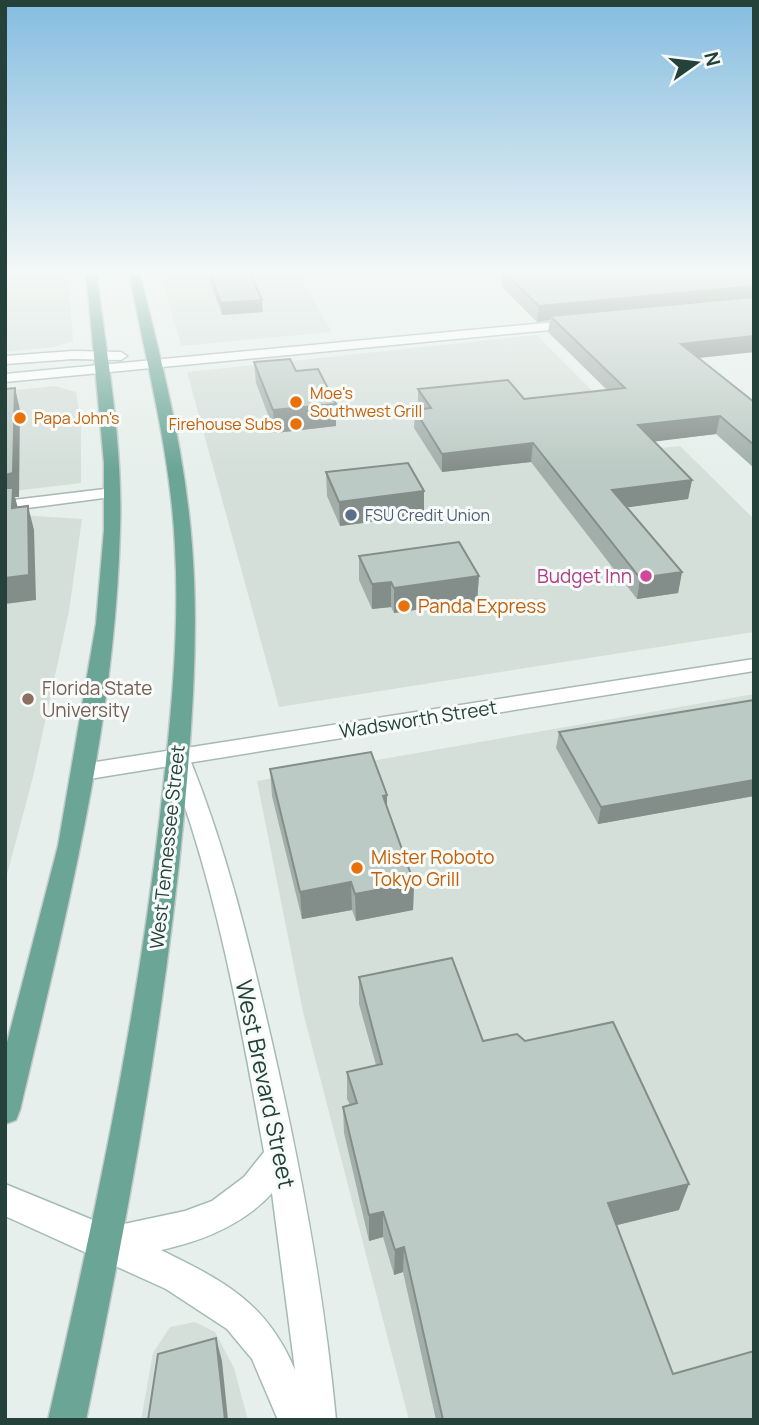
<svg xmlns="http://www.w3.org/2000/svg" width="759" height="1425" font-family="Manrope,sans-serif">
	<style>
		.built { fill: #d4dfda }
		.lines { fill: none; stroke-linecap: round; stroke-linejoin: round }
		.street-casing { stroke: #a8b8b2; stroke-width: 3 }
		.secondary-casing { stroke: #a4bbb3; stroke-width: 3 }
		.primary-casing { stroke: #c2cac8; stroke-width: 3 }
		.street { fill: #fff; fill-rule: evenodd }
		.secondary { fill: #fff; fill-rule: evenodd }
		.primary { fill: #6aa596; fill-rule: evenodd }
		.wall { fill: #a1aea9 }
		.shaded-wall { fill: #838d89 }
		.building { fill: #bbcac4; stroke: #838d89; stroke-width: 2 }
		.food-dot { fill: #e8710a; stroke: #f7fbf9; stroke-width: 2.5 }
		.service-dot { fill: #5c6f8a; stroke: #f7fbf9; stroke-width: 2.5 }
		.hotel-dot { fill: #d1479c; stroke: #f7fbf9; stroke-width: 2.5 }
		.education-dot { fill: #8d6e63; stroke: #f7fbf9; stroke-width: 2.5 }
		.labels { text-anchor: middle; dominant-baseline: central; stroke-width: 6; stroke-linejoin: round; paint-order: stroke }
		.far-food-label { font-size: 16px; fill: #c56008; stroke: #f7fbf9; text-anchor: start }
		.far-service-label { font-size: 16px; fill: #4e5e75; stroke: #f7fbf9; text-anchor: start }
		.hotel-label { font-size: 19px; fill: #b23c85; stroke: #f7fbf9; text-anchor: end }
		.food-label { font-size: 19px; fill: #c56008; stroke: #f7fbf9; text-anchor: start }
		.education-label { font-size: 19px; fill: #785e54; stroke: #f7fbf9; text-anchor: start }
		.street-label { font-size: 19px; fill: #24423a; stroke: #f7fbf9 }
		.near-street-label { font-size: 23px; fill: #24423a; stroke: #f7fbf9 }
	</style>
	<rect width="100%" height="100%" fill="#e6efeb"/>
	<path class="built" d="M5 271H68L73 341 54 347 5 352Z
		M160 271H297L332 332 181 346Z
		M537 335 650 449 680 446 754 519V632L279 707 187 372Z
		M55 386 76 392 81 425V483L5 492V391Z
		M20 515 82 519 69 611 33 777 5 882V517Z
		M754 694V1360L545 1420H409L303 1012 257 781Z
		M195 1322 215 1332 234 1368 248 1420H141L153 1353 170 1327Z"/>
	<g class="lines">
		<g class="street-casing">
			<path id="street" d="M113 488 119 490V496L5 511V501Z
				M754 659V671L83 780 75 777 72 772 75 767 83 764Z"/>
		</g>
		<g class="secondary-casing">
			<path id="secondary" d="M577 320 583 324 581 327 5 382V374Z
				M73 351 121 352 127 356 121 360 73 359 5 364V356Z
				M178 750 186 752 189 757C226 848 249 942 271 1038 300 1164 324 1290 336 1420H278L252 1359 227 1329 166 1289 5 1216V1184L110 1227 185 1211 212 1201 244 1177 264 1152C240 1019 216 883 167 757L170 752ZM272 1193 295 1370C266 1302 224 1281 161 1250 202 1241 243 1225 272 1193Z"/>
		</g>
		<g class="primary-casing">
			<path id="primary" d="M86 271H96C107 357 123 443 120 530 115 726 65 920 20 1110L16 1120 5 1124V1050L58 846 96 624 104 530V463Z
				M129 271H139C162 362 185 452 192 546 199 635 192 725 184 814 165 1018 127 1219 86 1420H48C94 1220 137 1020 160 816 170 727 180 637 175 547 171 453 146 363 129 271Z"/>
		</g>
		<use href="#street" class="street"/>
		<use href="#secondary" class="secondary"/>
		<use href="#primary" class="primary"/>
	</g>
	<path class="wall" d="M206 271H249L263 312 222 315Z
		M502 271 754 352 699 358 754 402V468L716 434 654 441 692 480 688 499 627 507 682 572 678 593 637 599 531 462 442 472 414 428 415 410 420 409 418 407V389L524 399 607 390 548 332 550 320 537 322 501 286Z
		M254 362 296 371 336 404V426L275 433 256 383Z
		M326 472 424 491V515L340 526 327 496Z
		M359 556 479 576 477 601 394 613 391 607 372 609 359 580Z
		M754 700V796L598 824 556 748 559 732Z
		M270 769 387 808 414 883 413 910 356 921 352 910 302 919 272 796Z
		M359 977 483 1041 679 1210 616 1225 673 1374 754 1420H436L403 1272 394 1275 383 1237 369 1241 344 1133 343 1107 350 1105 347 1099V1072L376 1065 359 1004Z"/>
	<path class="shaded-wall" d="M754 286V301L550 316V320L537 322 539 306Z
		M262 300 263 312 222 315 221 303Z
		M754 336V352L678 360 681 344Z
		M15 388 20 410 19 497H15L19 512 18 532 5 499V475Z
		M336 404V426L275 433 273 410Z
		M720 416 716 434 635 444 638 425Z
		M533 443 531 462 442 472V454Z
		M692 480 688 499 609 510 612 490Z
		M424 491V515L340 526 339 502Z
		M28 506 34 530 36 600 5 604V578Z
		M682 572 678 593 637 599 640 578Z
		M479 576 477 601 394 613V588Z
		M391 582V607L372 609V584Z
		M754 780V796L598 824 601 807Z
		M387 795V823L383 796Z
		M351 882 352 910 302 919 300 892Z
		M414 883 413 910 356 921 355 894Z
		M689 1184 679 1210 601 1229 608 1203Z
		M383 1212V1237L369 1241V1215Z
		M404 1247 403 1272 394 1275 395 1250Z
		M216 1338 222 1361 228 1420H225Z"/>
	<path class="building" d="M209 271H249L262 300 221 303Z
		M503 271H754V286L539 306Z
		M754 297V336L681 344 754 402V445L720 416 638 425 692 480 612 490 682 572 640 578 533 443 442 454 415 410 431 408 418 389 508 380 524 399 625 388 550 316Z
		M290 359 296 371 318 369 336 404 273 410 254 362Z
		M15 388 13 473 5 475V389Z
		M408 463 424 491 339 502 326 472Z
		M5 488H13L12 508 28 506 29 575 5 578Z
		M459 542 479 576 394 588 391 582 372 584 359 556Z
		M754 700V780L601 807 559 732Z
		M371 752 387 795 383 796 414 883 355 894 351 882 300 892 270 769Z
		M452 958 483 1041 517 1034 525 1041 613 1022 689 1184 608 1203 673 1374 754 1351V1420H443L404 1247 395 1250 383 1212 369 1215 343 1107 357 1103 347 1072 382 1064 359 977Z
		M216 1338 225 1420H148L158 1354Z"/>
	<linearGradient id="sky" x2="0" y2="1"><stop stop-color="#84bce0"/><stop offset="0.58" stop-color="#f4f8f6"/><stop offset="1" stop-color="#f4f8f6" stop-opacity="0"/></linearGradient>
	<rect width="759" height="470" fill="url(#sky)"/>
	<g class="food-dot">
		<circle cx="296" cy="402" r="7"/>
		<circle cx="20" cy="418" r="7"/>
		<circle cx="296" cy="424" r="7"/>
		<circle cx="404" cy="606" r="7"/>
		<circle cx="357" cy="868" r="7"/>
	</g>
	<circle class="service-dot" cx="351" cy="515" r="7"/>
	<circle class="hotel-dot" cx="646" cy="576" r="7"/>
	<circle class="education-dot" cx="28" cy="699" r="7"/>
	<g class="labels">
		<g class="far-food-label">
			<text x="310" y="393">Moe's<tspan x="310" dy="18">Southwest Grill</tspan></text>
			<text x="34" y="418">Papa John's</text>
			<text x="282" y="424" text-anchor="end">Firehouse Subs</text>
		</g>
		<g class="far-service-label">
			<text x="365" y="515">FSU Credit Union</text>
		</g>
		<g class="hotel-label">
			<text x="632" y="576">Budget Inn</text>
		</g>
		<g class="food-label">
			<text x="418" y="606">Panda Express</text>
			<text x="371" y="857">Mister Roboto<tspan x="371" dy="22">Tokyo Grill</tspan></text>
		</g>
		<g class="education-label">
			<text x="42" y="688">Florida State<tspan x="42" dy="22">University</tspan></text>
		</g>
		<g class="street-label">
			<text transform="translate(418 719) rotate(-9)">Wadsworth Street</text>
			<text transform="translate(167 847) rotate(-84)">West Tennessee Street</text>
		</g>
		<g class="near-street-label">
			<text transform="translate(266 1084) rotate(78)">West Brevard Street</text>
		</g>
	</g>
	<rect width="759" height="1425" fill="none" stroke="#24423a" stroke-width="14"/>
	<g transform="translate(696 63) rotate(76)" stroke="#f7fbf9" stroke-width="5" paint-order="stroke">
	<path d="M0-5L12 26L0 18L-12 26Z" fill="#24423a"/>
	<text y="-10" font-size="19" font-weight="bold" text-anchor="middle" fill="#24423a">N</text>
	</g>
</svg>
